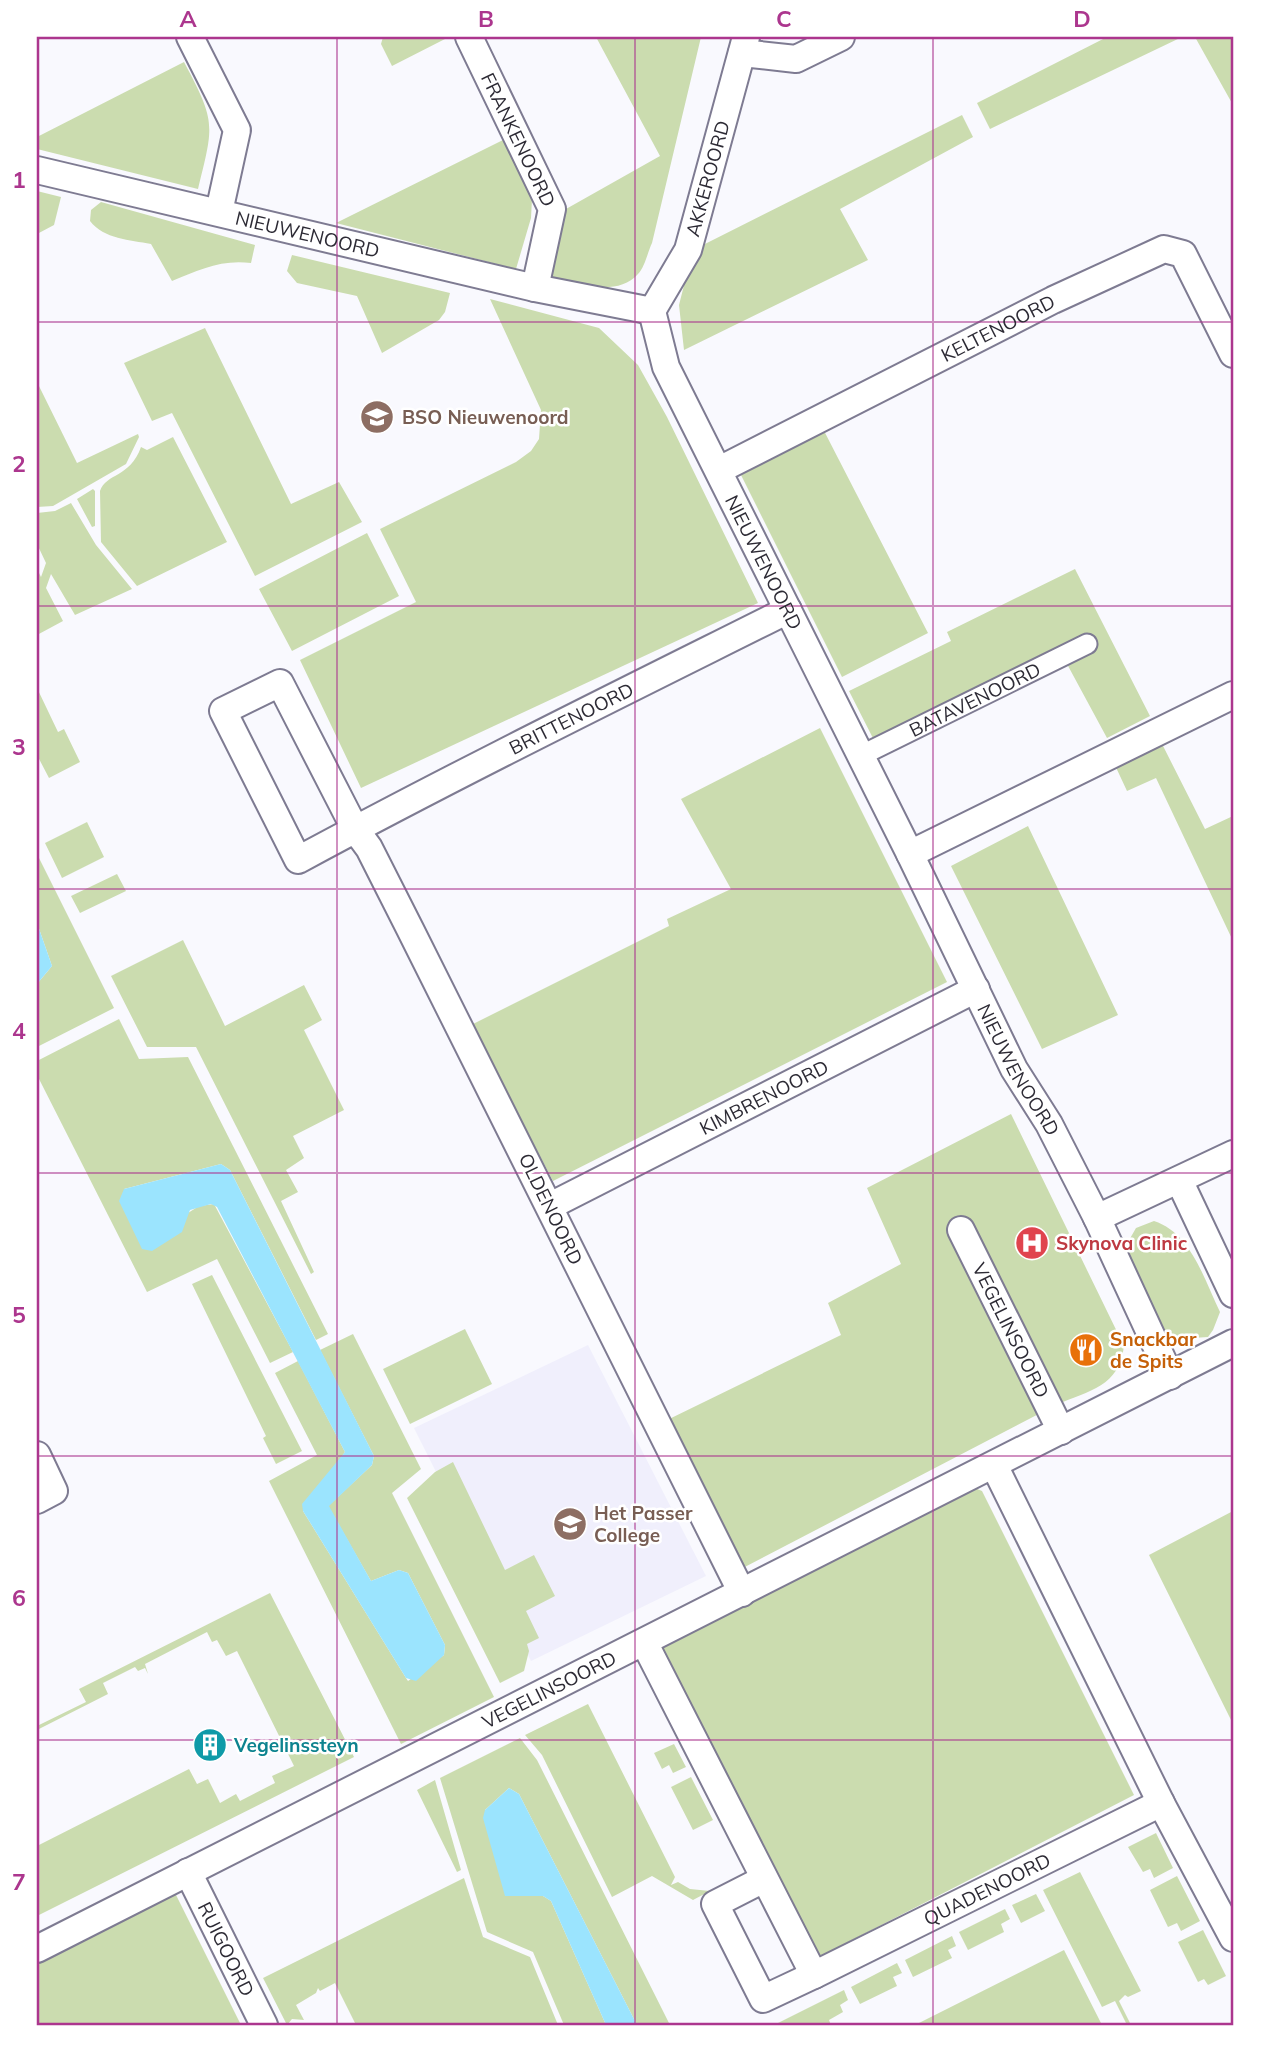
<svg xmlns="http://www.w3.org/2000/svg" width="1270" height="2062" font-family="Mulish,sans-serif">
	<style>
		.built { fill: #f0effc }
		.green { fill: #cbdcaf }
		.water { fill: #9be4fe }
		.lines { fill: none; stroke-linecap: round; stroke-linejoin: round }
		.pedestrian-casing { stroke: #7e7b92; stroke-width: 23 }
		.minor-casing { stroke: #7e7b92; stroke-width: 30 }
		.pedestrian { stroke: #fff; stroke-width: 19 }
		.minor { stroke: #fff; stroke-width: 26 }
		.grid { fill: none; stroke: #ac368e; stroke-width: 2; stroke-opacity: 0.55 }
		.labels { text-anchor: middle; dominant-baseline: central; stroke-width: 5; stroke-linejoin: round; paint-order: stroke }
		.street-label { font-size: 19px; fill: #2d2b35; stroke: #fff }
		.education-label { font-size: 19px; font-weight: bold; fill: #785e54; stroke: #fff; text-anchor: start }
		.health-label { font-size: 19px; font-weight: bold; fill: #be3a42; stroke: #fff; text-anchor: start }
		.food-label { font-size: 19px; font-weight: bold; fill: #c56008; stroke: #fff; text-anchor: start }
		.culture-label { font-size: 19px; font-weight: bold; fill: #0d838f; stroke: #fff; text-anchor: start }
		.neatline { fill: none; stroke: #ac368e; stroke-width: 2.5 }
		.grid-label { font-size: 23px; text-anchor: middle; font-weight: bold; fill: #ac368e }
	</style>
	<rect width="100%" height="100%" fill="#f9f9fe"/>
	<path class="built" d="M588 1345 706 1576 531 1661 414 1428Z"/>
	<path class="green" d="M383 37H444L445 39 392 66 381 44Z
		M596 37H701L652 243C648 251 645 267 638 274 617 298 577 283 551 278L566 209 660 156Z
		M1107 37H1182L990 129 977 103Z
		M1195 37H1233V105Z
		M184 62C216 122 214 124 198 189L37 149V137Z
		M962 115 973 137 840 209 868 260 684 350 679 305 693 250Z
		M503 140 532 199 531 218 516 269 336 223Z
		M37 191 61 197 54 225 37 234Z
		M101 202 255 245 251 263C222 259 198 270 172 281L151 244C130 240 104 239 90 221L91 210Z
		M292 255 450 293 445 312 439 320 382 353 357 296 297 283 287 271Z
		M490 299 599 328 638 365 667 417 758 603 361 788 300 660 416 602 380 529 516 462 531 451 539 439 541 410Z
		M205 328 291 504 339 482 362 522 255 576 172 413 152 421 124 363Z
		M37 382 77 463 138 434 139 437 126 464 53 506 37 507Z
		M821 425 928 633 842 677 739 471Z
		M173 437 227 542 137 586 101 542 100 491C106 473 130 478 141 447L147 450Z
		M93 489 95 491V526L92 527 77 499Z
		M71 503 96 545 132 589 75 615 51 574 46 588 63 621 37 635V569L41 577 46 563 37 544V513L55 511Z
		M367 533 399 596 292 651 259 589Z
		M1075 569 1150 716 1107 738 1067 664 881 754 849 691 951 641 947 632Z
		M37 688 58 732 64 729 80 762 49 778 37 755Z
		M820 728 947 982 553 1181 471 1025 669 926 667 919 731 889 681 799Z
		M1159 738 1205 829 1233 816V941L1156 778 1127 791 1113 761Z
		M87 822 104 857 62 878 45 843Z
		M1028 826 1118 1015 1042 1049 951 866Z
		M37 854 114 1008 37 1047V984L52 966 37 923Z
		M117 874 126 891 80 913 71 896Z
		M183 940 225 1026 304 985 322 1020 304 1030 344 1110 293 1136 304 1158 286 1170 298 1192 281 1201 314 1272 311 1274 196 1047H147L111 976Z
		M119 1019 139 1059 188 1057 328 1334 316 1340 230 1170 221 1164 124 1189 188 1213 199 1206 214 1204 293 1352 270 1363 217 1259 147 1292 37 1075V1061Z
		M1011 1114 1124 1346C1119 1387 1090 1390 1056 1405L739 1570 661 1423 841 1335 828 1303 901 1264 867 1188Z
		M1154 1221C1191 1233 1204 1279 1220 1312L1213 1330 1208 1337 1177 1339 1164 1330 1124 1249 1136 1228Z
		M212 1275 302 1451 276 1464 263 1438 266 1436 192 1284Z
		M465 1329 492 1384 410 1424 383 1369Z
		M353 1334 421 1469 392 1493 494 1697 401 1744 269 1481 317 1455 275 1373 298 1361 345 1452 303 1511 406 1678 408 1681 444 1655 445 1645 408 1573 399 1570 371 1581 328 1506 372 1465 374 1456 320 1350Z
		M453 1462 505 1570 534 1555 555 1596 526 1611 539 1638 527 1644 529 1651 524 1671 500 1683 407 1498 435 1472Z
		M970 1486 982 1491 1134 1795 817 1958 658 1645Z
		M1233 1511V1724L1149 1555Z
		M270 1593 354 1757 37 1916V1846L189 1769 197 1784 208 1779 220 1803 236 1794 240 1801 275 1783 272 1776 294 1766 237 1651 226 1656 217 1640 212 1642 207 1632 145 1664 148 1674 145 1668 138 1671 135 1667 103 1683 108 1694 37 1730V1726L86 1702 79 1689Z
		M588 1704 675 1877 671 1885 678 1882 690 1889 710 1891 693 1900 652 1876 612 1897 542 1755 525 1735Z
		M520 1738 537 1760 670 2025H637L519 1794 509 1788 485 1810 543 1896 551 1901 606 2025H564L533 1952 487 1932 440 1778Z
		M674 1744 686 1767 673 1773 669 1765 662 1769 654 1753Z
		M691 1777 713 1820 693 1830 671 1787Z
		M435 1780 461 1870 457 1872 417 1790Z
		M1156 1833 1173 1868 1154 1878 1150 1869 1143 1872 1128 1847Z
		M1080 1872 1141 1991 1128 1997 1125 1995 1119 2001 1131 2025H1127L1115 2001 1102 2007 1043 1890Z
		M1177 1876 1200 1921 1181 1931 1177 1923 1168 1927 1150 1890Z
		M464 1878 483 1937 530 1957 558 2025H356L335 1983 320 1991 318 1988 316 1993 296 2005 304 2020 292 2019 287 2025 263 1978Z
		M174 1891 241 2025H37V1960Z
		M1036 1894 1045 1911 1021 1923 1012 1905Z
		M1005 1909 1010 1919 1001 1924 1004 1932 968 1950 959 1932Z
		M1203 1930 1226 1976 1208 1985 1204 1979 1198 1982 1178 1942Z
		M952 1936 956 1946 948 1950 952 1958 913 1977 905 1960Z
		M1064 1950 1102 2025H915Z
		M897 1963 902 1973 893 1977 897 1986 860 2004 851 1987Z
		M844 1990 848 2000 840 2005 843 2012 829 2020 831 2025H774Z"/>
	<path class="water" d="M37 923 52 966 37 984Z
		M221 1164 230 1170 374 1456 372 1465 329 1506 371 1581 399 1570 408 1573 445 1645 444 1655 416 1681 406 1678 303 1511 302 1504 345 1452 217 1207 211 1204 190 1210 182 1232 152 1251 142 1249 119 1201 124 1189Z
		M509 1788 519 1794 637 2025H606L551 1901 543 1896H505L483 1818 485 1810Z"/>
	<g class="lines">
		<g class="pedestrian-casing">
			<g id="pedestrian">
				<path id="s1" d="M860 756 1087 644"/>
			</g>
		</g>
		<g class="minor-casing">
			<g id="minor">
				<path d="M190 37 237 130 219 212"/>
				<path id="s2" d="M469 37 552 209 535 288"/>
				<path d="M742 53 796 59 841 37"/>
				<path id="s3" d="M37 170 535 288 652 311"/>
				<path id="s4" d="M652 311 666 367 910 854 1014 1069 1049 1124 1097 1218 1170 1376"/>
				<path id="s5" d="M652 311 688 250 746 37"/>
				<path id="s6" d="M719 470 1053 300 1164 249 1183 254 1233 354"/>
				<path d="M910 854 1233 695"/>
				<path d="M1179 1180 1233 1294"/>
				<path id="s7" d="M550 1206 976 989"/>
				<path d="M1097 1218 1233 1154"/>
				<path id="s8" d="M961 1230 1061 1431"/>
				<path d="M37 1455 54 1491 37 1500"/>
				<path d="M994 1465 1161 1803 1233 1938"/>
				<path id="s9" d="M742 1593 410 929 369 848 355 829 280 683 223 711 298 860C459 773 624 692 788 610"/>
				<path id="s10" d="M644 1642 814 1975 1161 1803"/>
				<path id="s11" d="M188 1872 264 2025"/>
				<path d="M764 1879 715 1904 763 1999 814 1975"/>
				<path id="s12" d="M37 1949 1233 1343"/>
			</g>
		</g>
		<use href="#pedestrian" class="pedestrian"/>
		<use href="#minor" class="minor"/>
	</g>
	<path class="grid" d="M337 37V2025M635 37V2025M933 37V2025M37 322H1233M37 606H1233M37 889H1233M37 1173H1233M37 1456H1233M37 1740H1233"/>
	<defs>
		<g id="school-disc" transform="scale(1.75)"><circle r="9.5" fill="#8d6e63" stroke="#fff"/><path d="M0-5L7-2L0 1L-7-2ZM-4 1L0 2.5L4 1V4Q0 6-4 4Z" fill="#fff"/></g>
		<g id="hospital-disc" transform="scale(1.75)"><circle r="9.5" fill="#e0444e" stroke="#fff"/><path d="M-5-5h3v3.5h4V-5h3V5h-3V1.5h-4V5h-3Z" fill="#fff"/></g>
		<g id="restaurant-disc" transform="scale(1.75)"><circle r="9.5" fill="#e8710a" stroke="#fff"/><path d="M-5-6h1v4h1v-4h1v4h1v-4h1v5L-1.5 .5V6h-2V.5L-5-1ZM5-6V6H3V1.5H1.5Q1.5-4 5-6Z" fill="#fff"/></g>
		<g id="building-disc" transform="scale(1.75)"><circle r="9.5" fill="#0f9aa8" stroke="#fff"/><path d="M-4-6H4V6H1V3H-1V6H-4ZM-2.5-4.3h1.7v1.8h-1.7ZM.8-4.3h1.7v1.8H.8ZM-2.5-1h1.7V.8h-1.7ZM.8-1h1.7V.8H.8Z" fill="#fff"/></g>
	</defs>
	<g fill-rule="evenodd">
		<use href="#school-disc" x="377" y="417"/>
		<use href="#hospital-disc" x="1032" y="1243"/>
		<use href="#restaurant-disc" x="1086" y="1350"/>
		<use href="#school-disc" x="570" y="1524"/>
		<use href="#building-disc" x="210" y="1745"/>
	</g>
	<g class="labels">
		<g class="street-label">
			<text stroke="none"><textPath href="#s2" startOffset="114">FRANKENOORD</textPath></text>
			<text stroke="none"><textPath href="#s5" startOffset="145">AKKEROORD</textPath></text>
			<text stroke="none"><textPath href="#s3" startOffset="278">NIEUWENOORD</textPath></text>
			<text stroke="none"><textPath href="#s6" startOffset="313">KELTENOORD</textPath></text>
			<text stroke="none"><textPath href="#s4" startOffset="276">NIEUWENOORD</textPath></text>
			<text stroke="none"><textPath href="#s1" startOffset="128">BATAVENOORD</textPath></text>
			<text stroke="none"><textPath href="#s9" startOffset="1559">BRITTENOORD</textPath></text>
			<text stroke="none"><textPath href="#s4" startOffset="844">NIEUWENOORD</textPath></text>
			<text stroke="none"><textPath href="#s7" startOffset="240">KIMBRENOORD</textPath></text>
			<text transform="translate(551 1209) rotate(64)">OLDENOORD</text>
			<text stroke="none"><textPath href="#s8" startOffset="112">VEGELINSOORD</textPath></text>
			<text stroke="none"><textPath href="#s12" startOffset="574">VEGELINSOORD</textPath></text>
			<text stroke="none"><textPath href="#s10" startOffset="567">QUADENOORD</textPath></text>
			<text stroke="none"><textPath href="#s11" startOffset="86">RUIGOORD</textPath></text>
		</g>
		<g class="education-label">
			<text x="402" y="417">BSO Nieuwenoord</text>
			<text x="594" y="1513">Het Passer<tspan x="594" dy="22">College</tspan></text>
		</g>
		<g class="health-label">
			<text x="1056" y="1243">Skynova Clinic</text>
		</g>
		<g class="food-label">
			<text x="1110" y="1339">Snackbar<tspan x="1110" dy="22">de Spits</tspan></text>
		</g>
		<g class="culture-label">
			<text x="234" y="1745">Vegelinssteyn</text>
		</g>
	</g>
	<rect width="1270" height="2062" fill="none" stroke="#ffffff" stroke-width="77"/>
	<rect x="38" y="38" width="1194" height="1986" class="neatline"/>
	<g class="grid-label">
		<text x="188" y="27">A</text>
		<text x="486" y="27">B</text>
		<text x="784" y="27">C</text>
		<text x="1082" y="27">D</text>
		<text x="19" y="188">1</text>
		<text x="19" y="472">2</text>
		<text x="19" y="755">3</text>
		<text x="19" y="1039">4</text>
		<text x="19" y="1323">5</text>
		<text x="19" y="1606">6</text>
		<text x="19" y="1890">7</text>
	</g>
</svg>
